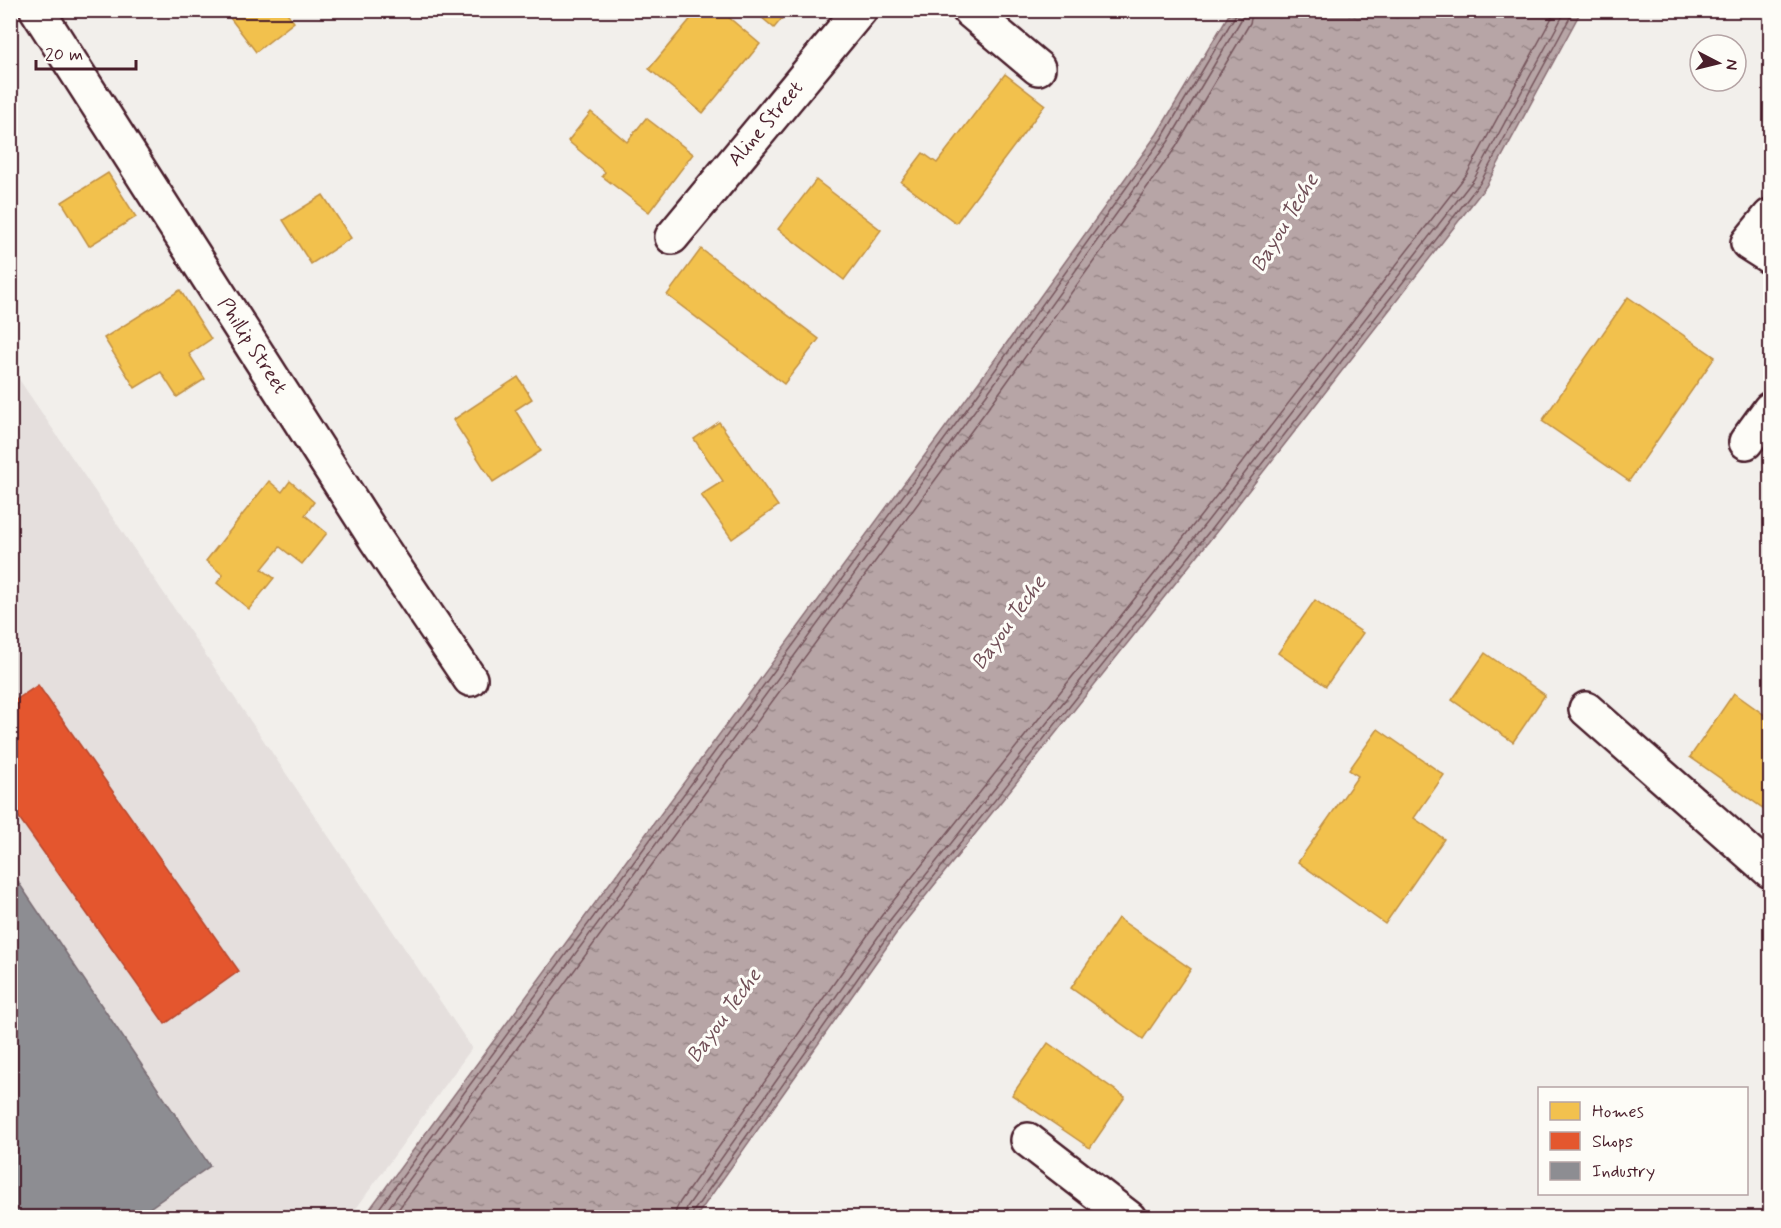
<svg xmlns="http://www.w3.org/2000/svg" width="1781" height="1228" font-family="Mynerve,sans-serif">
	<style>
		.built { fill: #e5dfdd }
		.water { fill: url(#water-ripples); stroke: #8b6f75; stroke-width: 1.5 }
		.homes { fill: #f2c14e; stroke: #c09044; stroke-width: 1.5 }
		.shops { fill: #e4572e; stroke: #b6462d; stroke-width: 1.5 }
		.industry { fill: #8d8d92; stroke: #796c73; stroke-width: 1.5 }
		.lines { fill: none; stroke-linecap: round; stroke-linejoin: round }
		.shore { stroke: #76555c; stroke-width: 1.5 }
		.minor-casing { stroke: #4a1f2b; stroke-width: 38 }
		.minor { stroke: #fdfcf7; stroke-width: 33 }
		.labels { text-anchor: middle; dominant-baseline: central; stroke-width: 6; stroke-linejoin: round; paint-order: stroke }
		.street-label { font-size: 20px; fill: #4a1f2b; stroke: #fdfcf7 }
		.water-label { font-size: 21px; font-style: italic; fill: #704e56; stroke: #fdfcf7 }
	</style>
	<defs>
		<pattern id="water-ripples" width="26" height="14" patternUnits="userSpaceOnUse" patternTransform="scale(1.5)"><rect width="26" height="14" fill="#b7a5a6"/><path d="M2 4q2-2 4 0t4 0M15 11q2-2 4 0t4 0" fill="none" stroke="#978687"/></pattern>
	</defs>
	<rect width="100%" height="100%" fill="#f2efeb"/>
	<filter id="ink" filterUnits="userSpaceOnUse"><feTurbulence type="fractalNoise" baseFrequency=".0167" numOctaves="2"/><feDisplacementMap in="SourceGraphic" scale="12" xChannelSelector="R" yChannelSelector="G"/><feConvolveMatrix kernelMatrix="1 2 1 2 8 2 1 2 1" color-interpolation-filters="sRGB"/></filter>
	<g filter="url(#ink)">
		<path class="built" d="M10 366 472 1048 350 1217H11Z"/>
		<path class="water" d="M1231 11H1581L1486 186 1217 531 900 928 696 1217H364L978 383 1157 134Z"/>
		<path class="homes" d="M224 10H285L294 22 256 52Z
			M698 10H720L760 44 703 113 649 69Z
			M753 10H789L774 28Z
			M1005 74 1045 105 956 223 901 182 923 153 937 163Z
			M591 112 627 142 646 118 693 154 649 212 602 176 605 172 568 141Z
			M108 173 136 217 89 246 62 202Z
			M816 180 881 230 844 280 778 229Z
			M323 195 351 238 311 264 283 220Z
			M701 249 819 339 784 384 667 295Z
			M180 290 211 339 189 354 205 379 177 397 161 372 135 388 104 338Z
			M1628 297 1715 357 1629 481 1542 421Z
			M518 377 532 399 515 410 541 451 493 482 453 420Z
			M719 422 778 506 732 539 701 495 723 481 694 439Z
			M269 481 282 492 290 481 314 502 305 515 327 533 302 564 280 547 262 569 274 578 249 609 217 583 223 575 206 561Z
			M1315 600 1363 633 1326 686 1278 653Z
			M1485 653 1545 695 1513 742 1452 700Z
			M1734 693 1770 719V813L1690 757Z
			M1378 729 1444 775 1414 818 1444 839 1385 924 1298 862 1358 776 1349 770Z
			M1118 918 1191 969 1143 1039 1071 988Z
			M1048 1043 1125 1097 1090 1148 1012 1095Z"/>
		<path class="shops" d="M38 685 239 971 165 1024 10 805V704Z"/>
		<path class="industry" d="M10 870 210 1166 135 1218H12L10 1215Z"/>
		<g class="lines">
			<path class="shore" d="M372 1218 983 387 1162 138 1235 16 1236 10
				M381 1218 989 391 1168 142 1241 20 1243 10
				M392 1218 997 396 1176 147 1250 23 1253 10
				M675 1218 676 1210 680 1202 882 915 1199 518 1467 174 1556 10
				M684 1218 687 1207 890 920 1206 523 1474 179 1566 10
				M692 1218 693 1212 896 924 1212 528 1480 183 1574 10"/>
			<g class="minor-casing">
				<path id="minor" d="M37 10 377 541 470 679
					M969 10 1038 68
					M1770 216 1748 243 1770 257
					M672 237 860 10
					M1746 442 1770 409
					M1586 709 1770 871
					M1028 1140 1129 1218"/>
			</g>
			<use href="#minor" class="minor"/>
		</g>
	</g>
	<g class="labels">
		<g class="street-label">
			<text transform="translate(766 124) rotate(-50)">Aline Street</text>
			<text transform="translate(252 346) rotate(57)">Phillip Street</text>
		</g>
		<g class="water-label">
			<text transform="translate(1285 223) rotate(-59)">Bayou Teche</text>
			<text transform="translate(1009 623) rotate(-54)">Bayou Teche</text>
			<text transform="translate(724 1016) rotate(-54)">Bayou Teche</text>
		</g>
	</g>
	<rect width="1781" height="1228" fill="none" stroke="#fdfcf7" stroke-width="36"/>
	<rect x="18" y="18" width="1745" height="1192" fill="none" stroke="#4a1f2b" stroke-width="2" filter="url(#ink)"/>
	<rect x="1538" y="1087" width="210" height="108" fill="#fdfcf7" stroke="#b5a4a5" stroke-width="1.5"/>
	<rect x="1550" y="1102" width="30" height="18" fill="#f2c14e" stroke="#b5a4a5" stroke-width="1.5"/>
	<text x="1592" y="1117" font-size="18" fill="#4a1f2b">Homes</text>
	<rect x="1550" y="1132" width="30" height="18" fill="#e4572e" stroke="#b5a4a5" stroke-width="1.5"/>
	<text x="1592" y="1147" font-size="18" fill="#4a1f2b">Shops</text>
	<rect x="1550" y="1162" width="30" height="18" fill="#8d8d92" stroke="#b5a4a5" stroke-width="1.5"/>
	<text x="1592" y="1177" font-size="18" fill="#4a1f2b">Industry</text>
	<g transform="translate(1718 63) rotate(97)"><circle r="28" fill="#fdfcf7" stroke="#b5a4a5" stroke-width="1.5"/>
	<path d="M0-4.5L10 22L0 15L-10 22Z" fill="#4a1f2b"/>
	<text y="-9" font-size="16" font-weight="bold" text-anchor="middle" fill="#4a1f2b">N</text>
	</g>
	<path d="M36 60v9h100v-9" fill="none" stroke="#4a1f2b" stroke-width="3"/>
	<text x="45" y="60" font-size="18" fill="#4a1f2b" stroke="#fdfcf7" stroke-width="4.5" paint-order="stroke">20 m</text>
</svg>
